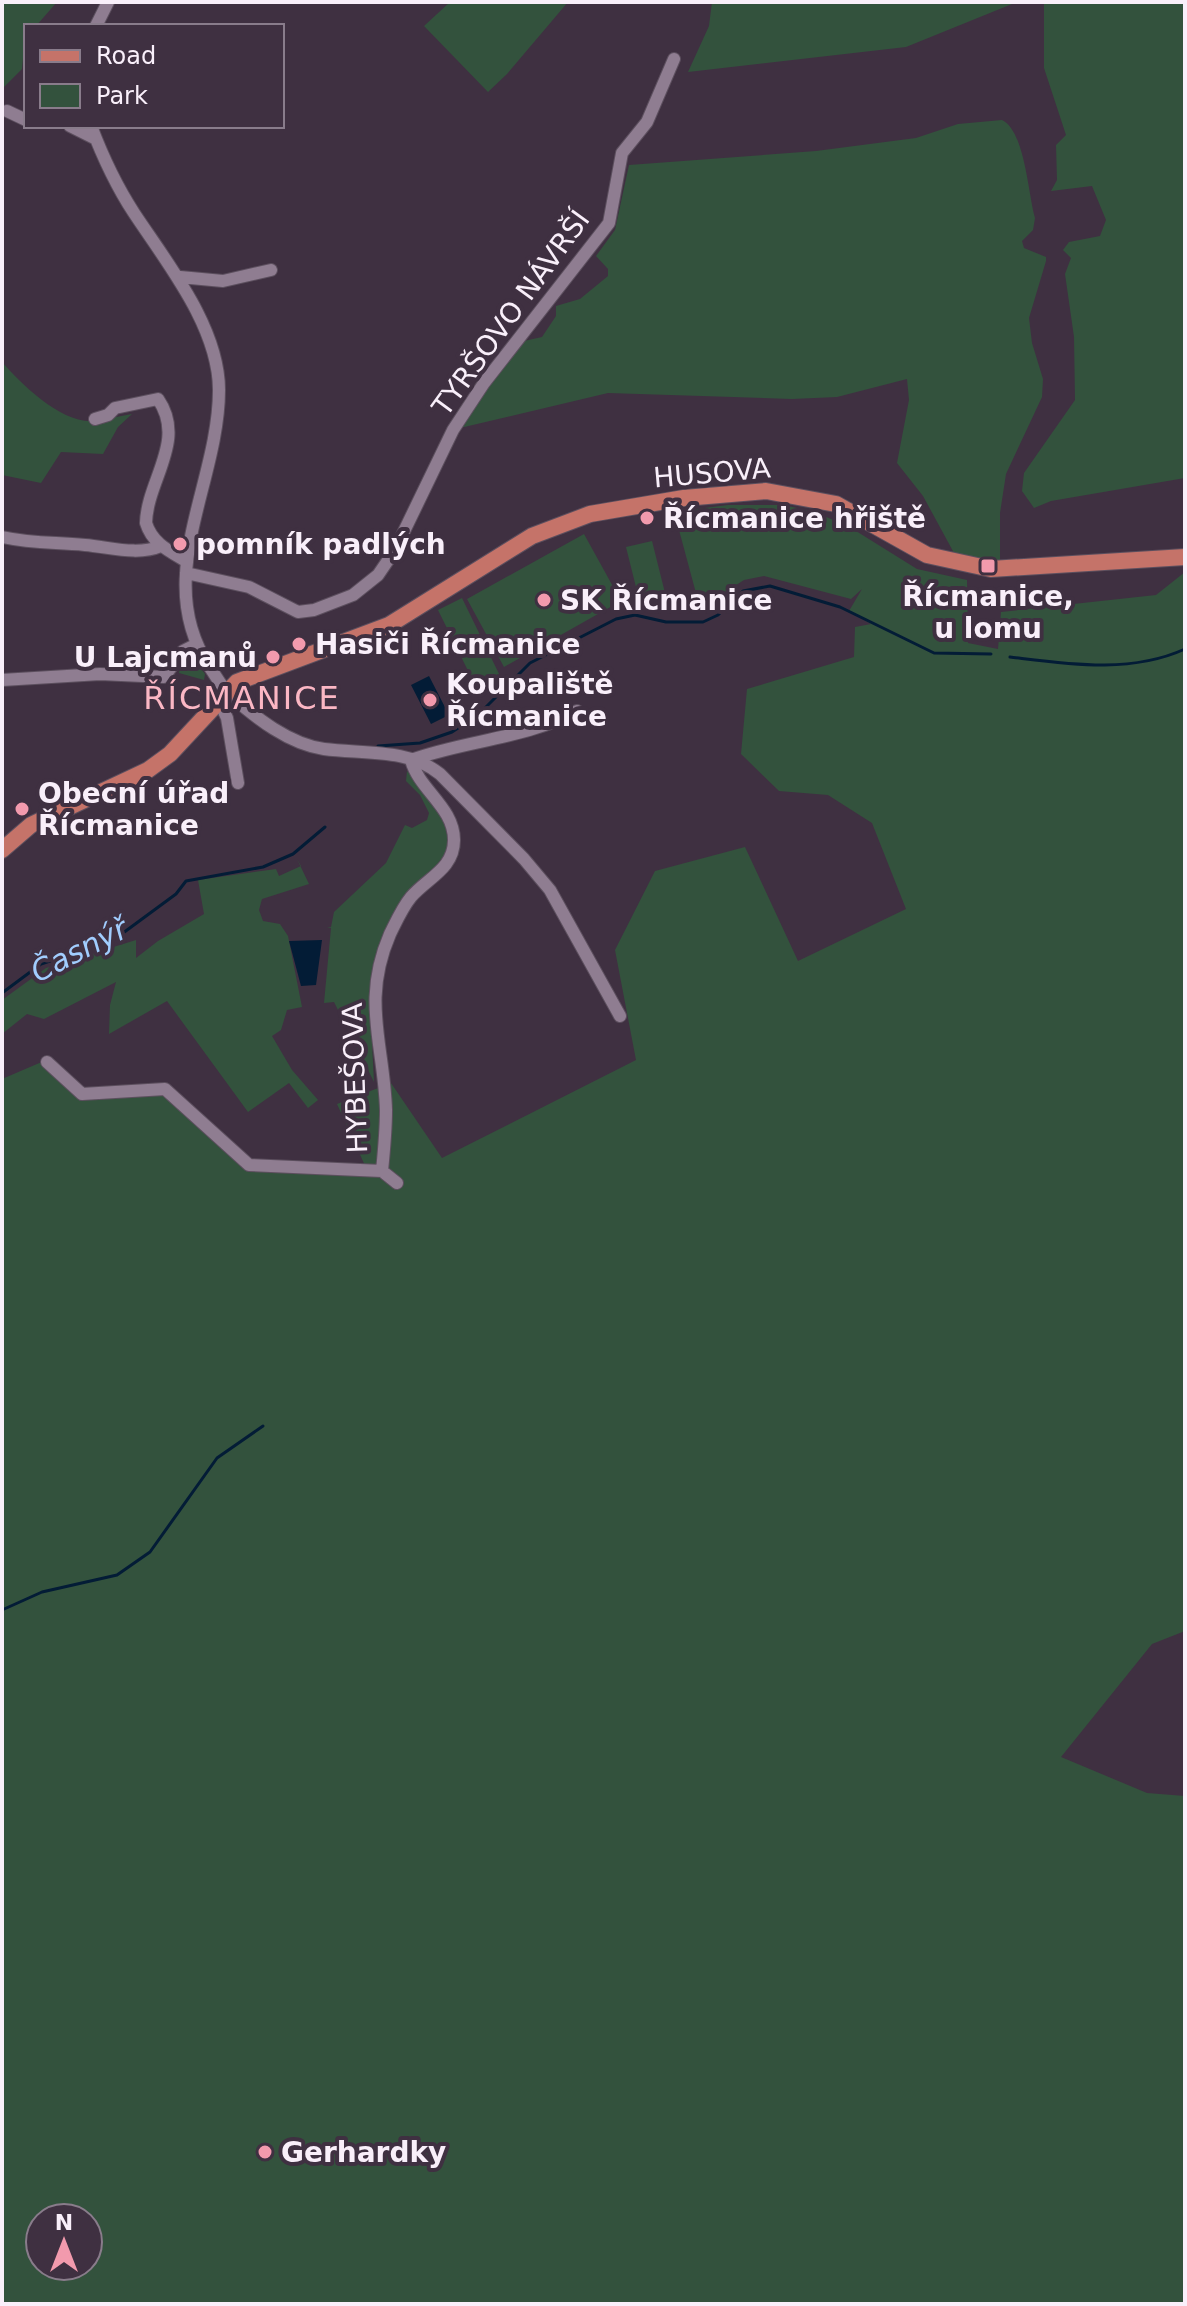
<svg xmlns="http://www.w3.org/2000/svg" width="1187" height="2306" font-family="'DejaVu Sans',sans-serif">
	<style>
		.green { fill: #33523d; fill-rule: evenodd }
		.water { fill: #031c36 }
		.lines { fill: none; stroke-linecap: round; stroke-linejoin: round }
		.stream { stroke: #031c36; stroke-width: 3 }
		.minor-casing { stroke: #5c4f5e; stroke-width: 14 }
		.major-casing { stroke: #5c4f5e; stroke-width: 18 }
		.minor { stroke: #8f7d91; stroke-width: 12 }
		.major { stroke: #c57369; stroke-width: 16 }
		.poi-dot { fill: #f29aad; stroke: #3f3041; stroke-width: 3 }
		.labels { text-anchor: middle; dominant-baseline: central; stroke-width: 8; stroke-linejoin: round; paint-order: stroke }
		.street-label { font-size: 28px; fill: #f9effa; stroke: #3f3041 }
		.poi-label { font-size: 28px; font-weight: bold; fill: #f9effa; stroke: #3f3041; text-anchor: start }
		.water-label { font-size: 30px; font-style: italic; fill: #a1cdfe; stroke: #3f3041 }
		.quarter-label { font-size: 32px; letter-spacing: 2px; fill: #fbb7c4; stroke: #3f3041 }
	</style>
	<rect width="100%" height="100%" fill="#3f3041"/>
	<path class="green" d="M2 2H57L36 26H26L22 69 2 89Z
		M450 2H568L507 74 488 92 424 26Z
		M712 2H1017L906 47 688 72 709 26Z
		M1044 2H1185V478L1051 501 1034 508 1022 491 1024 473 1075 400 1074 337 1065 274 1071 258 1063 250 1069 242 1100 236 1106 220 1092 186 1051 191 1057 180 1056 145 1066 135 1044 68Z
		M1002 120C1025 131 1028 194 1035 218L1033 230 1022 241 1024 248 1046 257V261L1029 318 1032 343 1043 379 1042 397 1006 474 1000 513V560L988 562 954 553 923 496 897 463 909 400 907 379 837 397 792 399 608 393 460 428 479 397 524 341 542 337 556 316V306L580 299 608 276V269L596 256 615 230 629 165 816 151 916 138 958 124Z
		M2 362C21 384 63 425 95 421 107 419 120 416 132 414L118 427 103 454 61 452 41 483 2 475Z
		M728 505H784L814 512 848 526 917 569 967 580 968 643 998 649 1001 612 1156 595 1185 572V1631L1152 1644 1061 1757 1147 1793 1185 1796V2304H2V1079L44 1061 79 1097 161 1092 251 1170H367L337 1104 391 1083 442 1158 636 1060 615 950 655 871 745 847 798 961 906 909 872 823 828 795 779 791 741 754 747 689 854 657 855 627 871 624 849 611 862 589 851 599 764 576 744 580 700 608 679 530 734 521 680 527 678 517 681 511ZM40 2218H88V2266H40Z
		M584 534 621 601 504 667 467 599Z
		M652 541 665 593 639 599 626 547Z
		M462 598 502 680 478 691 438 610Z
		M191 655 205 674 204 680 179 673 181 662Z
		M407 771C427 795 450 817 448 850L387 931 371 1024 374 1082 334 1002 324 1003 331 928 327 927H331L334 912 386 863 405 825 412 828 427 820 429 813 420 795 406 781Z
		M297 859 309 884 262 899 259 910 263 921 280 924 288 936 302 1007 287 1010 281 1030 272 1036 292 1070 318 1100 308 1108 289 1083 248 1112 167 1001 109 1034 110 1005 116 982 44 1019 27 1014 2 1034V1000L46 968 136 940V958L158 941 204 914 198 880 276 869 279 876 301 866Z"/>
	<path class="water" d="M429 676 449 715 431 724 411 685Z
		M322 940 316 985 301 986 289 941Z"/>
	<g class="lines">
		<path class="stream" d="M1010 657C1068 664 1130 674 1185 649
			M378 746 420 743 452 732 478 715 530 663 616 619 635 615 666 622H703L718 615 743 591 770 586 840 607 934 653 991 654
			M2 993 41 964 77 952 88 941 123 933 176 894 186 881 263 867 293 854 325 827
			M2 1610 42 1592 117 1575 150 1552 217 1458 263 1426"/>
		<g class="minor-casing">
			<path id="minor" d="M96 26 108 2
				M7 111 26 120
				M70 126 96 139
				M91 126C102 155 117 187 134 213 167 263 219 327 219 390 219 484 151 578 209 666 216 676 222 688 230 695 256 718 289 744 324 749 363 754 408 748 440 774L524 859 550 890 620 1016
				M180 277 223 281 271 270
				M95 419 108 415 115 408 158 399C187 441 147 480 146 523 152 543 169 551 186 561
				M2 537C35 544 53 542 85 545 110 547 137 556 161 546
				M186 573 249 587 298 612 314 610 353 595 378 575 395 550 453 430 484 383 609 223 622 153 647 122 674 59
				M2 680 100 674 164 677 183 651 195 645
				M219 701 227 718 238 783
				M411 760C466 740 525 739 577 711
				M47 1062 82 1094 165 1089 249 1165 382 1171
				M397 1183 382 1171C384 1151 386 1130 386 1110 384 1044 361 1001 390 934 396 922 402 908 411 897 427 878 454 869 454 840 454 807 419 790 411 760"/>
		</g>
		<g class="major-casing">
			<path id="major" d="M2 850 31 825 148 770 170 754 237 682 389 625 532 536 590 514 684 498 766 491 836 504 927 555 991 569 1185 557"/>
		</g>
		<use href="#minor" class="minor"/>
		<use href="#major" class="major"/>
	</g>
	<g class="poi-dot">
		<circle cx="647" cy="518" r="8"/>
		<circle cx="180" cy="544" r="8"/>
		<rect x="980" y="558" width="16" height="16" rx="4"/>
		<circle cx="544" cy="600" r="8"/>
		<circle cx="299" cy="644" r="8"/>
		<circle cx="273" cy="657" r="8"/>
		<circle cx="430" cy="700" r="8"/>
		<circle cx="22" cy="809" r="8"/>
		<circle cx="265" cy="2152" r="8"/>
	</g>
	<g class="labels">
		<g class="street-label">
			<text transform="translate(511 313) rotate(-54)">TYRŠOVO NÁVRŠÍ</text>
			<text transform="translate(712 473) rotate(-5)">HUSOVA</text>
			<text transform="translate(355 1078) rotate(-92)">HYBEŠOVA</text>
		</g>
		<g class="poi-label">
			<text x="663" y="518">Řícmanice hřiště</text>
			<text x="196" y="544">pomník padlých</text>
			<text x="988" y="596" text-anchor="middle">Řícmanice,<tspan x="988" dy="32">u lomu</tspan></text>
			<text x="560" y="600">SK Řícmanice</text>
			<text x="315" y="644">Hasiči Řícmanice</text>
			<text x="257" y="657" text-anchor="end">U Lajcmanů</text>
			<text x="446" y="684">Koupaliště<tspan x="446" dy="32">Řícmanice</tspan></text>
			<text x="38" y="793">Obecní úřad<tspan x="38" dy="32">Řícmanice</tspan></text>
			<text x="281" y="2152">Gerhardky</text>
		</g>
		<g class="water-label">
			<text transform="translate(79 950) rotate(-27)">Časnýř</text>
		</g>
		<g class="quarter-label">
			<text x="242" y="698">ŘÍCMANICE</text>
		</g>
	</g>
	<rect width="1187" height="2306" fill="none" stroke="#f9effa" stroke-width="8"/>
	<rect x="24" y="24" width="260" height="104" fill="#3f3041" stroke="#897c8b" stroke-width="2"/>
	<rect x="40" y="50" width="40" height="12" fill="#c57369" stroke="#897c8b" stroke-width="2"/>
	<text x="96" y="64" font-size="24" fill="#f9effa">Road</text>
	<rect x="40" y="84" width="40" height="24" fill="#33523d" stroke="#897c8b" stroke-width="2"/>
	<text x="96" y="104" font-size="24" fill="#f9effa">Park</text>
	<g transform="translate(64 2242)"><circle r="38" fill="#3f3041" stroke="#897c8b" stroke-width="2"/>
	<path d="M0-6L14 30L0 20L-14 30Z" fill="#f29aad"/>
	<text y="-12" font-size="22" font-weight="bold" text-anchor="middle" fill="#f9effa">N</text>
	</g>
</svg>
